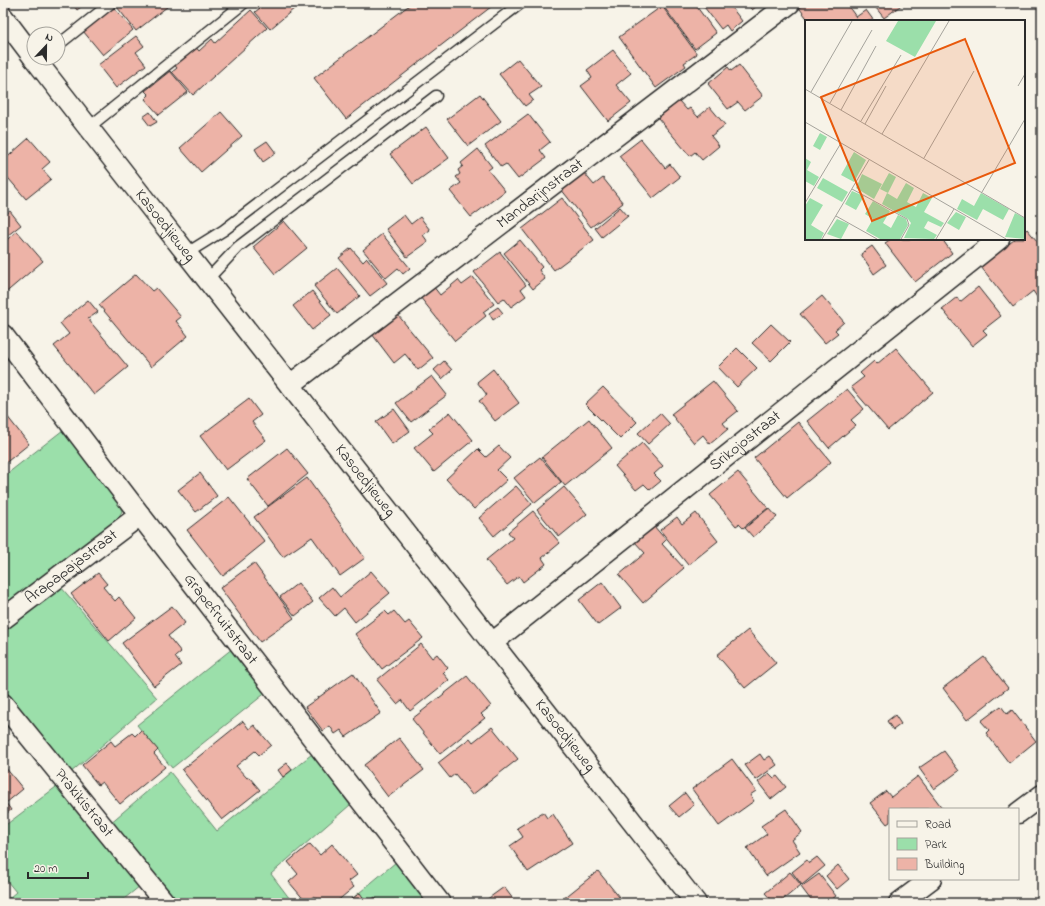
<svg xmlns="http://www.w3.org/2000/svg" width="1045" height="906" font-family="'Indie Flower',sans-serif">
	<style>
		.green { fill: #9bdfaa; stroke: #63856a }
		.building { fill: #edb3a7; stroke: #2b2b2b }
		.lines { fill: none; stroke-linecap: round; stroke-linejoin: round }
		.lane-casing { stroke: #2b2b2b; stroke-width: 13 }
		.street-casing { stroke: #2b2b2b; stroke-width: 23 }
		.lane { stroke: #f7f3e8; stroke-width: 10 }
		.street { stroke: #f7f3e8; stroke-width: 20 }
		.labels { text-anchor: middle; dominant-baseline: central; stroke-width: 4; stroke-linejoin: round; paint-order: stroke }
		.street-label { font-size: 16px; fill: #2b2b2b; stroke: #f7f3e8 }
		.inset-road { fill: none; stroke: #a5a39c; stroke-width: 1 }
		.view { fill: #e8590c; fill-opacity: 0.15; stroke: #e8590c; stroke-width: 2 }
		.inset-edge { fill: none; stroke: #2b2b2b; stroke-width: 2 }
	</style>
	<rect width="100%" height="100%" fill="#f7f3e8"/>
	<filter id="ink" filterUnits="userSpaceOnUse"><feTurbulence type="fractalNoise" baseFrequency=".025" numOctaves="2"/><feDisplacementMap in="SourceGraphic" scale="8" xChannelSelector="R" yChannelSelector="G"/><feConvolveMatrix kernelMatrix="1 2 1 2 8 2 1 2 1" color-interpolation-filters="sRGB"/></filter>
	<g filter="url(#ink)">
		<path class="green" d="M63 430 113 491 122 511 116 524 3 608V477Z
			M60 586 157 698 69 774 3 691V629Z
			M233 648 268 691 172 768 137 725Z
			M312 754 350 805 271 874 293 903H173L109 824 170 772 217 831Z
			M60 784 140 886 119 903H3L16 892 3 876V827Z
			M396 862 429 903H347Z"/>
		<path class="building" d="M72 3H86L77 10Z
			M122 3H172L136 31 117 7Z
			M256 3H301L270 29 255 12 260 8Z
			M412 3H496L346 119 314 78Z
			M661 3H694L716 33 695 49Z
			M701 3H739L732 8 742 21 730 31 726 25 721 29Z
			M746 3H761L752 10Z
			M799 3H818L820 5 823 3H846L856 17 866 10 874 21H809L797 5Z
			M872 3H904L884 18Z
			M662 6 697 54 684 63 686 66 656 88 619 37Z
			M113 7 133 30 103 55 83 31Z
			M251 10 267 28 193 95 172 72 177 68 173 63 194 45 199 51 212 39 215 43Z
			M136 36 144 46 136 52 146 65 116 88 98 65Z
			M613 50 631 73 616 85 631 103 608 121 581 86 592 78 587 70Z
			M518 59 541 87 529 95 533 100 525 106 499 74Z
			M739 65 763 96 745 110 738 102 728 109 708 84 728 67 731 71Z
			M170 71 188 92 159 115 145 99 149 95 145 91Z
			M480 94 501 121 468 146 447 119Z
			M679 101 687 110 690 108 698 117 710 107 725 125 711 136 719 146 702 160 695 152 690 156 658 118Z
			M150 112 157 122 150 126 143 117Z
			M221 112 242 136 201 172 180 148Z
			M528 114 550 142 540 150 546 158 518 179 506 164 501 167 485 146Z
			M426 127 449 158 413 184 390 154Z
			M29 138 50 162 42 169 51 179 26 199 3 172V161Z
			M641 139 665 168 670 164 680 177 653 198 619 156Z
			M267 141 276 153 263 162 255 149Z
			M478 149 492 167 488 170 505 191 471 217 450 191 461 183 456 177 460 174 458 170 463 166 461 163Z
			M579 167 594 185 603 178 623 203 591 227 557 184Z
			M562 198 594 240 554 270 522 229Z
			M620 207 628 216 602 237 595 228Z
			M10 211 21 225 3 239V216Z
			M404 215 411 224 420 217 430 230 423 235 428 242 407 257 386 229Z
			M284 221 307 248 275 274 253 247Z
			M1042 227V240L1036 232Z
			M1027 229 1042 247V279L1039 281 1042 284V293L1037 297 1033 291 1013 307 981 267 1015 239H1024V232Z
			M17 231 43 261 3 295V243Z
			M382 234 410 268 403 274 398 268 386 278 363 250Z
			M891 239H942L952 253 915 282 885 243Z
			M520 240 542 267 539 270 545 279 533 289 504 253Z
			M872 246 886 265 874 274 861 254Z
			M351 248 363 262 367 258 387 283 370 296 339 258Z
			M500 252 526 285 521 289 526 296 511 307 504 298 498 302 474 272Z
			M337 268 360 296 337 314 314 286Z
			M136 274 152 291 156 288 181 317 176 321 188 336 151 367 99 305Z
			M473 277 494 304 483 312 486 316 455 341 420 297 433 286 440 295 458 280 462 285Z
			M978 287 1001 316 983 330 987 334 972 346 942 309 957 297 960 302Z
			M312 291 331 315 312 330 293 306Z
			M822 296 844 322 835 330 838 333 825 343 800 314Z
			M88 300 98 312 88 319 128 367 94 395 54 346 69 334 60 323Z
			M498 307 503 313 493 320 489 313Z
			M398 315 433 358 418 370 405 354 394 363 372 334Z
			M771 324 790 342 771 361 752 343Z
			M737 348 757 368 737 387 718 367Z
			M896 348 933 392 888 430 851 387 864 377 860 373 874 361 877 364Z
			M444 361 452 370 442 379 434 370Z
			M493 369 519 403 495 421 479 401 487 395 477 382Z
			M432 376 447 395 411 422 396 403Z
			M713 381 738 411 723 423 728 429 710 444 703 435 694 443 671 414Z
			M603 387 637 422 620 439 585 404Z
			M847 389 864 409 851 420 856 425 829 448 807 421Z
			M249 399 261 415 252 422 266 440 226 470 200 436Z
			M394 409 410 431 392 444 376 422Z
			M3 411 29 444 3 465Z
			M450 412 473 440 434 472 414 448 433 433 429 429Z
			M660 413 670 424 648 444 638 433Z
			M589 419 612 448 565 486 542 457Z
			M798 422 831 462 787 498 754 458Z
			M642 443 663 466 654 474 661 481 650 490 644 484 636 490 615 466Z
			M499 446 510 458 497 470 507 480 474 509 446 479 478 449 486 457Z
			M287 448 308 474 268 506 247 479Z
			M540 457 561 482 535 503 514 478Z
			M738 472 768 508 743 528 739 524 736 526 710 495Z
			M200 473 217 496 196 512 178 490Z
			M307 478 365 558 340 576 312 537 283 557 254 517Z
			M516 486 532 504 494 536 479 518Z
			M564 487 587 514 559 537 537 510Z
			M229 497 265 542 223 576 187 530Z
			M769 508 777 517 753 537 745 528Z
			M533 511 560 543 542 558 546 564 523 582 519 576 507 585 486 560 513 538 508 532Z
			M696 513 718 541 688 565 660 530 677 517 682 524Z
			M653 525 666 540 662 544 684 568 643 603 619 575 645 553 634 541Z
			M254 563 294 618 260 642 220 588Z
			M371 571 390 593 355 622 344 608 335 616 319 598 332 587 340 597Z
			M98 573 107 584 103 587 115 601 119 597 136 618 109 641 71 594Z
			M602 582 621 608 598 625 579 600Z
			M298 583 313 602 295 616 280 597Z
			M172 606 185 623 168 636 181 652 175 657 181 665 154 686 122 643Z
			M385 611 389 615 394 611 405 624 409 621 423 638 382 669 355 634Z
			M748 630 776 663 745 688 717 655Z
			M421 644 432 658 437 654 448 668 443 673 449 680 410 711 402 700 397 704 377 680Z
			M984 657 1008 688 967 720 943 688Z
			M353 673 381 713 346 737 341 730 335 734 330 726 323 731 305 707Z
			M467 676 491 706 481 714 485 718 440 754 412 719Z
			M1001 706 1007 714 1012 710 1036 741 1009 763 986 733 989 730 981 721Z
			M895 715 901 724 893 730 887 721Z
			M243 721 249 729 254 725 271 745 259 755 255 751 236 766 247 778 249 777 260 790 222 820 182 770Z
			M492 727 518 759 472 795 455 774 450 778 438 763 470 738 473 742Z
			M141 730 158 750 154 754 165 767 120 804 102 782 98 785 82 765 111 741 115 746 132 733 135 736Z
			M399 738 424 770 388 797 364 765Z
			M944 751 959 771 934 789 919 768Z
			M760 754 764 760 770 756 777 765 756 780 745 765Z
			M732 759 756 791 750 795 754 801 719 826 692 789Z
			M287 763 292 770 283 777 278 770Z
			M5 767 23 789 6 803 11 810 3 816V768Z
			M769 773 774 778 777 776 786 787 771 799 758 782Z
			M918 776 943 809H890V822L887 824 870 803 886 791 891 797Z
			M685 793 694 805 679 817 669 806Z
			M786 809 802 832 792 840 800 852 766 876 747 848 767 834 761 826Z
			M543 812 547 818 553 814 572 843 528 872 510 846 523 837 517 828Z
			M310 844 320 855 332 844 357 875 349 881 354 887 335 903H320L314 896 306 902 289 882 298 874 288 862Z
			M817 857 825 866 802 885 792 872 807 860 809 863Z
			M838 865 849 879 837 889 826 876Z
			M598 871 624 903H558Z
			M790 872 801 885 779 903H774L765 893Z
			M819 874 836 896 827 903H813L801 887Z
			M504 887 516 903H482Z
			M360 893 367 903 375 897 379 903H346Z"/>
		<g class="lines">
			<g class="lane-casing">
				<path id="lane" d="M58 45 111 3
					M88 128 244 3
					M187 253 224 230 521 3
					M207 280 238 247 436 96"/>
			</g>
			<g class="street-casing">
				<g id="street">
					<path d="M3 17 34 58"/>
					<path id="s1" d="M34 58 158 217 696 903"/>
					<path id="s2" d="M3 335 140 515 440 903"/>
					<path id="s3" d="M290 385 790 3"/>
					<path id="s4" d="M3 619 140 515"/>
					<path id="s5" d="M492 643 999 239"/>
					<path id="s6" d="M3 704 165 903"/>
					<path d="M1018 813 1042 795"/>
					<path d="M899 903 931 879"/>
				</g>
			</g>
			<use href="#lane" class="lane"/>
			<use href="#street" class="street"/>
		</g>
	</g>
	<g class="labels">
		<g class="street-label">
			<text stroke="none"><textPath href="#s3" startOffset="315">Mandarijnstraat</textPath></text>
			<text stroke="none"><textPath href="#s1" startOffset="213">Kasoedjieweg</textPath></text>
			<text stroke="none"><textPath href="#s5" startOffset="324">Srikojostraat</textPath></text>
			<text stroke="none"><textPath href="#s1" startOffset="537">Kasoedjieweg</textPath></text>
			<text stroke="none"><textPath href="#s4" startOffset="86">Arapapajastraat</textPath></text>
			<text stroke="none"><textPath href="#s2" startOffset="358">Grapefruitstraat</textPath></text>
			<text stroke="none"><textPath href="#s1" startOffset="861">Kasoedjieweg</textPath></text>
			<text stroke="none"><textPath href="#s6" startOffset="128">Prakikistraat</textPath></text>
		</g>
	</g>
	<g transform="translate(805 20)">
		<rect width="220" height="220" fill="#f7f3e8"/>
		<path d="M93 1H131L110 37 81 21ZM15 113 22 117 15 130 8 126ZM49 132 61 140 49 162 36 155ZM0 138 6 142 2 150 14 157 9 166 0 161ZM84 153 91 157 83 173 75 169ZM57 154 77 164 69 179 51 168ZM18 158 43 172 37 182 12 168ZM101 163 109 168 102 182 111 187 118 173 127 178 119 192 139 203 136 207 123 201 119 208 132 215 129 219 99 218 106 203 103 199 77 184 82 173 92 179ZM47 171 59 176 51 190 40 184ZM176 173 204 189 198 200 178 189 172 200 152 189 157 179 169 186ZM5 178 18 185 6 205 19 213 16 219H0V186ZM68 181 85 191 78 203 86 208 93 195 101 199 103 205 95 219H75L61 211 68 199 60 194ZM151 192 161 197 154 210 142 203ZM210 193 220 198V219L200 217ZM32 199 44 204 36 219 22 214Z" fill="#9bdfaa"/>
		<path class="inset-road" d="M213 66 220 54M0 69 220 198M6 72 47 1M25 83 67 10M36 90 71 26M56 101 96 35M0 102 201 219M60 104 81 66M77 114 144 1M119 138 169 51M47 169 102 199 104 205 96 219M177 172 220 99M0 183 36 123M31 196 72 219M17 219 64 140M131 219 149 189"/>
		<path class="view" d="M160 19 210 143 67 201 16 77Z"/>
		<rect width="220" height="220" class="inset-edge"/>
	</g>
	<rect width="1045" height="906" fill="none" stroke="#f7f3e8" stroke-width="16"/>
	<rect x="8" y="8" width="1029" height="890" fill="none" stroke="#2b2b2b" stroke-width="1.5" filter="url(#ink)"/>
	<rect x="889" y="808" width="130" height="72" fill="#f7f3e8" stroke="#a5a39c"/>
	<rect x="897" y="821" width="20" height="6" fill="#f7f3e8" stroke="#a5a39c"/>
	<text x="925" y="828" font-size="12" fill="#2b2b2b">Road</text>
	<rect x="897" y="838" width="20" height="12" fill="#9bdfaa" stroke="#a5a39c"/>
	<text x="925" y="848" font-size="12" fill="#2b2b2b">Park</text>
	<rect x="897" y="858" width="20" height="12" fill="#edb3a7" stroke="#a5a39c"/>
	<text x="925" y="868" font-size="12" fill="#2b2b2b">Building</text>
	<g transform="translate(46 46) rotate(22)"><circle r="19" fill="#f7f3e8" stroke="#a5a39c"/>
	<path d="M0-3L7 15L0 10L-7 15Z" fill="#2b2b2b"/>
	<text y="-6" font-size="11" font-weight="bold" text-anchor="middle" fill="#2b2b2b">N</text>
	</g>
	<path d="M28 872v6h60v-6" fill="none" stroke="#2b2b2b" stroke-width="2"/>
	<text x="34" y="872" font-size="12" fill="#2b2b2b" stroke="#f7f3e8" stroke-width="3" paint-order="stroke">20 m</text>
</svg>
